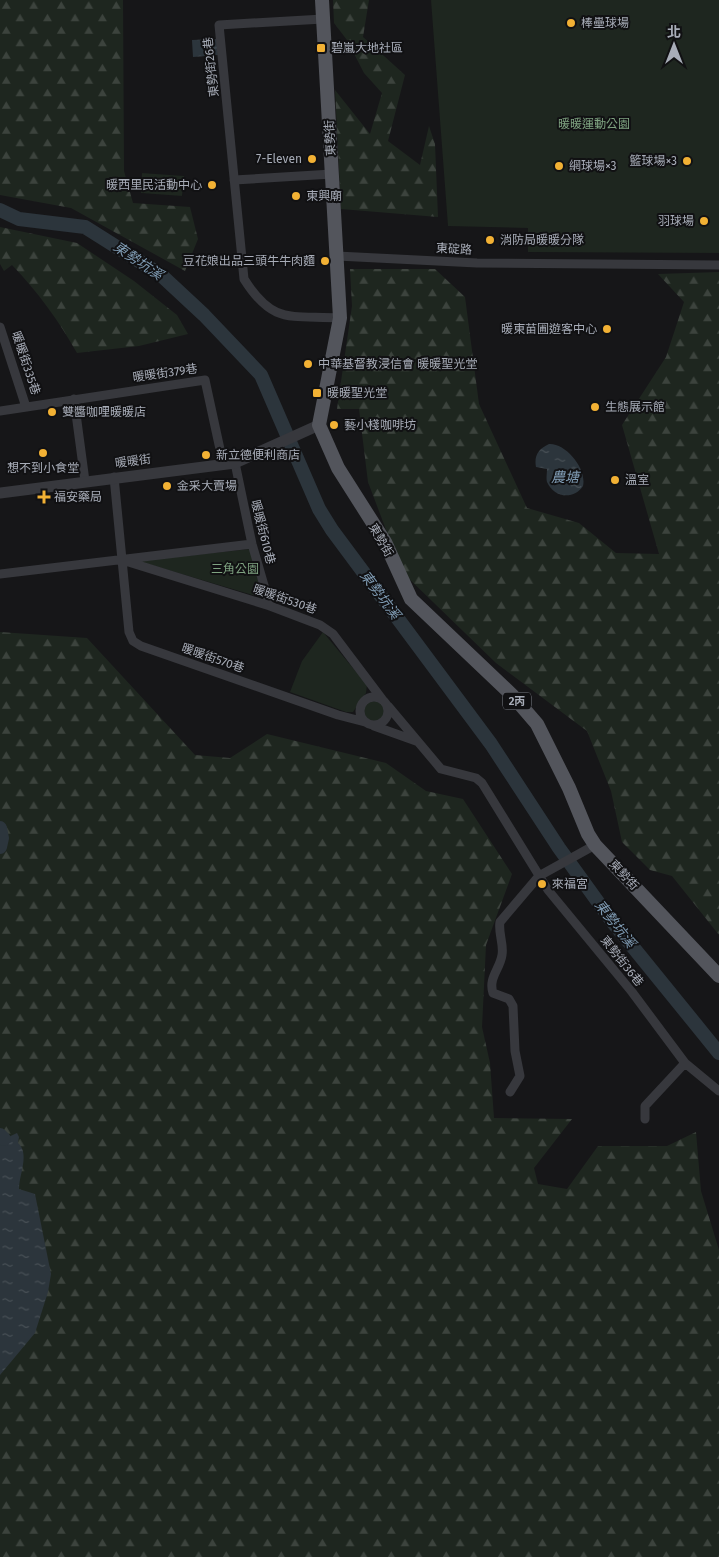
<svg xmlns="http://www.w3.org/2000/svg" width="719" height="1557" font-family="'Fira Sans','Noto Sans TC',sans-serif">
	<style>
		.green { fill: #1e261f }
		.forest { fill: url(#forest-firs) }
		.water { fill: url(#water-ripples) }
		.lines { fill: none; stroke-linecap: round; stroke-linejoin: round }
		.river { stroke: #2c353c; stroke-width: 14 }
		.minor { stroke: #37383d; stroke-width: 9 }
		.tertiary { stroke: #37383d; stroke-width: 11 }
		.primary { stroke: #53555c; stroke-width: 14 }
		.poi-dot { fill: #f2b134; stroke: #111113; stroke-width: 2 }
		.labels { text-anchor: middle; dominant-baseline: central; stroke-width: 4; stroke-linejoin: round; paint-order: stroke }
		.shield { fill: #111113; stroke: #7b7e86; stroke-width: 1 }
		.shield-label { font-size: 11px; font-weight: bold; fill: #a8adb8 }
		.poi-label { font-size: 12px; fill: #a8adb8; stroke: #111113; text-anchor: start }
		.street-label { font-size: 12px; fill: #a8adb8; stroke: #111113 }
		.park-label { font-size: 12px; fill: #7fa381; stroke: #111113 }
		.water-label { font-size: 14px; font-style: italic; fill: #7f9bb3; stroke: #111113 }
	</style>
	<defs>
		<pattern id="forest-firs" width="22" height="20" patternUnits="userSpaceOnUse" patternTransform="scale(1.25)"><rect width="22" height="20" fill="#1e261f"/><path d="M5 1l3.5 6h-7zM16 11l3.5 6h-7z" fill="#3c433d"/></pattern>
		<pattern id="water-ripples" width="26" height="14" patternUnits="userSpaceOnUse" patternTransform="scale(1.25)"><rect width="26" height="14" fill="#2c353c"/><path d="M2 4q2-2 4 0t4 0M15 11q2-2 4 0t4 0" fill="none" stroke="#485056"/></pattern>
	</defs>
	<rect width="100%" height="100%" fill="#161618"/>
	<path class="green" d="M431 0H719V253L528 252V228L448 226Z
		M142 173 184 176 182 196 141 193Z
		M250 549 263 598 138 561Z
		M323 632 367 685 366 693 353 712H346L290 692 302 661Z
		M364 711a10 10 0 1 1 20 0a10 10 0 1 1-20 0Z"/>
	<path class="forest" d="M0 0H123L124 171 133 203 190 207 198 239 185 271 71 208 0 195Z
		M333 0H369L363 37 405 75 388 141 420 165 429 126 435 144 438 217 341 209 335 90 370 134 382 93 364 73 347 40 334 23Z
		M0 227 77 243 134 281 177 315 188 334 139 346 77 353C59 321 38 292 12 265L4 271 0 264Z
		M350 269H435L465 297 479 404 527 508 579 523 616 553 659 554 622 425 666 357 684 302 658 274 719 272V935L672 876 650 870 622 842 611 791 587 731 496 663 402 572 368 482 359 409H337L352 306Z
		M0 632 87 638 195 755 230 758 267 734 386 763 426 791 463 799 512 874 486 945 482 1027 490 1063 494 1118 572 1119 534 1168 538 1184 567 1189 598 1146H667L696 1132 701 1191 719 1250V1557H0Z"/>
	<path class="water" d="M217 39 218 55 193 57 192 40Z
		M549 444C566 443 587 469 583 486 574 500 554 498 547 482 546 479 547 473 547 469L536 467C534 456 538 449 549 444Z
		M17 1133 19 1137 18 1143C30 1154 19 1174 19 1189L35 1194 51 1274 48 1292 35 1333 0 1375V1141Z"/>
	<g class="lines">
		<path class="river" d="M0 210 19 219 85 227 161 275 204 315 261 375 319 509 332 530 491 744 559 848 611 920 719 1053
			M0 828 2 838 0 847
			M0 1135 4 1139"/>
		<path class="minor" d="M323 19 219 25 244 279C273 325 290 315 340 318
			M234 180 332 174
			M337 256 477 263 719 265
			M0 327 26 407
			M74 399 85 481
			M0 411 205 380 223 463
			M235 463 252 544 270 606
			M114 477 129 632 133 641 141 646 338 715 365 722
			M122 560 270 606 320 625 333 634 382 699
			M0 574 252 544
			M360 711a14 14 0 1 1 28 0a14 14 0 1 1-28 0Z
			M388 706 441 769 476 778 482 783 548 890 632 992 685 1063 719 1091
			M374 726 416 741
			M510 1092 520 1076 515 1051 513 1006 509 999 493 993C488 978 500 969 502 955 504 944 498 933 500 922L539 876 595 845
			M645 1119V1106L685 1063"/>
		<path class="tertiary" d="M0 493 235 463 319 425"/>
		<path class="primary" d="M322 0 340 318 319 425 338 468 385 542 411 599 512 695 537 724 569 788 588 834 595 845 719 976"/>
	</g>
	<g class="poi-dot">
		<circle cx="571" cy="23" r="5"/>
		<rect x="316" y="43" width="10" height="10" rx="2.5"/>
		<circle cx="312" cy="159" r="5"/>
		<circle cx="687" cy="161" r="5"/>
		<circle cx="559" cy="166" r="5"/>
		<circle cx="212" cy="185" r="5"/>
		<circle cx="296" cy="196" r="5"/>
		<circle cx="704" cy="221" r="5"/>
		<circle cx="490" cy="240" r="5"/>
		<circle cx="325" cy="261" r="5"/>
		<circle cx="607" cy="329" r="5"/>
		<circle cx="308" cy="364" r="5"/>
		<rect x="312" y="388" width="10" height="10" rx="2.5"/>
		<circle cx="595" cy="407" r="5"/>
		<circle cx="52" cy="412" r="5"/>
		<circle cx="334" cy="425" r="5"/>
		<circle cx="43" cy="453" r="5"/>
		<circle cx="206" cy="455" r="5"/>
		<circle cx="615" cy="480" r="5"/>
		<circle cx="167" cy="486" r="5"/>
		<path d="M41.5 489.5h5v5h5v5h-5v5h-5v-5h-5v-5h5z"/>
		<circle cx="542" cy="884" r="5"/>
	</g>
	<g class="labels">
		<rect class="shield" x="503" y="692.5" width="28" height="17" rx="4"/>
		<g class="shield-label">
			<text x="517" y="701">2丙</text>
		</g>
		<g class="poi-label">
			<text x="581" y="23">棒壘球場</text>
			<text x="331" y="48">碧嵐大地社區</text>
			<text x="302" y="159" text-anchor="end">7-Eleven</text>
			<text x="677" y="161" text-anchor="end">籃球場×3</text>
			<text x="569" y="166">網球場×3</text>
			<text x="202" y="185" text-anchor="end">暖西里民活動中心</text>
			<text x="306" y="196">東興廟</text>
			<text x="694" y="221" text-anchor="end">羽球場</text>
			<text x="500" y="240">消防局暖暖分隊</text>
			<text x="315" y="261" text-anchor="end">豆花娘出品三頭牛牛肉麵</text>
			<text x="597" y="329" text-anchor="end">暖東苗圃遊客中心</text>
			<text x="318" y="364">中華基督教浸信會 暖暖聖光堂</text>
			<text x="327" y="393">暖暖聖光堂</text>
			<text x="605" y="407">生態展示館</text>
			<text x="62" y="412">雙醬咖哩暖暖店</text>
			<text x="344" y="425">藝小棧咖啡坊</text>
			<text x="216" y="455">新立德便利商店</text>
			<text x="43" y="468" text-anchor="middle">想不到小食堂</text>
			<text x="625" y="480">溫室</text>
			<text x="177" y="486">金采大賣場</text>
			<text x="54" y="497">福安藥局</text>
			<text x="552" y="884">來福宮</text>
		</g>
		<g class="street-label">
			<text transform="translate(211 67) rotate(-96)">東勢街26巷</text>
			<text transform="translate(330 138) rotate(-93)">東勢街</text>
			<text transform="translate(454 249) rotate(3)">東碇路</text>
			<text transform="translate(26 363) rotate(72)">暖暖街335巷</text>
			<text transform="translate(165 373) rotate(-8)">暖暖街379巷</text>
			<text transform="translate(133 461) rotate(-7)">暖暖街</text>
			<text transform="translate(263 532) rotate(76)">暖暖街610巷</text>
			<text transform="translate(381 540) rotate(60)">東勢街</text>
			<text transform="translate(285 599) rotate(19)">暖暖街530巷</text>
			<text transform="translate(213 658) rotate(19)">暖暖街570巷</text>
			<text transform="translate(624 875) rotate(47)">東勢街</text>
			<text transform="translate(622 961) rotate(51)">東勢街36巷</text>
		</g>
		<g class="park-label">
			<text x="594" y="124">暖暖運動公園</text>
			<text x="235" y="569">三角公園</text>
		</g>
		<g class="water-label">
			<text transform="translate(138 261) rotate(34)">東勢坑溪</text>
			<text x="565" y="477">農塘</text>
			<text transform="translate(380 595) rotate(53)">東勢坑溪</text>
			<text transform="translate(615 924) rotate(52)">東勢坑溪</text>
		</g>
	</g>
	<g transform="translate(674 45)" stroke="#111113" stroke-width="4" paint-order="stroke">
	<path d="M0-4L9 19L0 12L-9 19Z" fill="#a8adb8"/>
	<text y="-8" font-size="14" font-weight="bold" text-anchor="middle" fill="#a8adb8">北</text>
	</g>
</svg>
